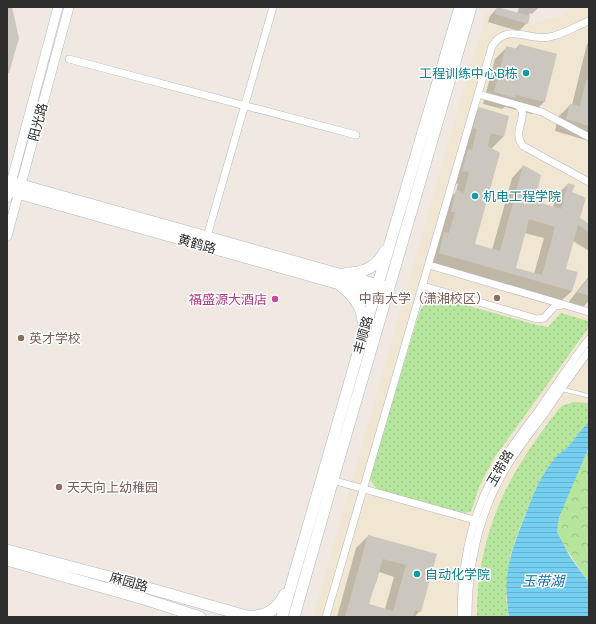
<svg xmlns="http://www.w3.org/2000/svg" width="596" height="624" font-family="Poppins,'Noto Sans SC',sans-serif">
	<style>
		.education { fill: #f0e6d1 }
		.grass { fill: url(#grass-dots) }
		.forest { fill: url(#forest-crowns) }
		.water { fill: url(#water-rules) }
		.shadow { fill: #0003; fill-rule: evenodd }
		.building { fill: #cbc7bf; fill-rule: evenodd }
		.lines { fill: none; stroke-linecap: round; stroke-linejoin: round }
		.service-casing { stroke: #b4b7c1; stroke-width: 4.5 }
		.minor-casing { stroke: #b4b7c1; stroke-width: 8 }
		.tertiary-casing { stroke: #b4b7c1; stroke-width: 10 }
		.secondary-casing { stroke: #b4b7c1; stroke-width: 12 }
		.service { stroke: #fff; stroke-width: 3.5 }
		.minor { stroke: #fff; stroke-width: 7 }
		.tertiary { stroke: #fff; stroke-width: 9 }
		.secondary { stroke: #fff; stroke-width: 11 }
		.culture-dot { fill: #0f9aa8; stroke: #fff; stroke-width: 1.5 }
		.education-dot { fill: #8d6e63; stroke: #fff; stroke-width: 1.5 }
		.hotel-dot { fill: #d1479c; stroke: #fff; stroke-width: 1.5 }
		.labels { text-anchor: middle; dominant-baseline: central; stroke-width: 3; stroke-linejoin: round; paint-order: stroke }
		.culture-label { font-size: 13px; fill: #0d838f; stroke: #fff; text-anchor: start }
		.street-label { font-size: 13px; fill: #2e2e2e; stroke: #fff }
		.education-label { font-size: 13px; fill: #785e54; stroke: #fff; text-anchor: start }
		.hotel-label { font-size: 13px; fill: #b23c85; stroke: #fff; text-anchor: end }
		.water-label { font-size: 14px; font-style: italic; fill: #0d6fa3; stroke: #fff }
	</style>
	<defs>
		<pattern id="grass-dots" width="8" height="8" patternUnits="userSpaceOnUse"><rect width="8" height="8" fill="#b6e59e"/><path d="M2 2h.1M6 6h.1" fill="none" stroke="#9dc588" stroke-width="1.8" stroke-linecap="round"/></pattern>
		<pattern id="forest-crowns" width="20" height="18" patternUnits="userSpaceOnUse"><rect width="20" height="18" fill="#b6e59e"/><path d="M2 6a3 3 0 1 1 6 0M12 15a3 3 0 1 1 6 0" fill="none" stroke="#9dc588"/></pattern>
		<pattern id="water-rules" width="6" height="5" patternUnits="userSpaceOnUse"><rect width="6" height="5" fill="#75cff0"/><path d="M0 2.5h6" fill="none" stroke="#66b2ce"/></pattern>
	</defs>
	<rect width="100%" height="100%" fill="#efe9e1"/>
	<path class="education" d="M570 7H589V617H313L459 106 487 12 531 25 540 21 562 16Z"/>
	<path class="grass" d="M433 296 537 325 548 327 561 313 588 321 589 327 494 458 479 487 471 512 460 513 378 490 369 478 420 311 427 299Z
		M573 402 589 403V421L567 448 556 457 545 473 534 493 518 532 510 557 506 600 509 617H477C476 561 493 505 524 458 534 441 546 426 558 410L562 406Z"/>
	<path class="forest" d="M589 447V584C580 566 566 553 558 534 551 518 583 465 589 447Z"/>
	<path class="water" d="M589 421V447L559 517 557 532 570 557 585 577 589 584V617H509C502 573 511 551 527 511 534 492 543 472 556 457 560 453 564 450 568 447 575 438 582 429 589 421Z"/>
	<path class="shadow" d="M519 7H539L532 14 530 13 527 23 519 31 488 22 490 16 497 8 517 14Z
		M589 42V141L555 131 558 117 570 105H572L587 44Z
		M519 45 556 54 544 102 532 114 505 107 502 109 483 104 495 59 506 48 515 50Z
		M480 108 508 116 503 137 491 149 473 245 492 250 512 178 523 166 534 202 553 207 556 196 568 184 579 218 589 225V251L573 241 564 270 572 291 560 302 428 265 445 203 456 192 458 184 451 182 468 120ZM524 233 544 238 534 274 515 268Z
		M589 276V301L581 309 567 304Z
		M368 536 435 555 420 611 414 617H337L356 548ZM379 572 394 577 385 609 368 604 373 586 376 583Z"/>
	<path class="building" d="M7 7H12L19 38 9 73H7Z
		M497 7 530 16 528 24 495 14Z
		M519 44 557 54 545 102 516 95 515 98 494 92 506 46 518 49Z
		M586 80H589V126L566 119 570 104 580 106Z
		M479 107 509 116 504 137 491 133 488 146 500 153 475 244 500 251 523 165 541 175 535 201 561 209 568 183 575 185 572 192 586 198 580 218 589 224V232L578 225 566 269 578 272 572 291 439 253 444 232 449 233 455 212H451L456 190 464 193 469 172 462 171 468 149 472 150 477 129 473 128ZM529 219 555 227 542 275 516 268Z
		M589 278V296L577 292Z
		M368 535 437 554 421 612 415 610 413 617H345ZM383 559 406 565 393 611 369 604Z"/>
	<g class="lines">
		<g class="service-casing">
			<path id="service" d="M561 389 589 396"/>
		</g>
		<g class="minor-casing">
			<path id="minor" d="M69 59 356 135
				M478 94 542 112 589 137
				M517 105C532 115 510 130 523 146L589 182
				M206 240 273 7
				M429 265 589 312
				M423 286 537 319 544 318 555 306 562 305
				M332 480 478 521
				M326 617 492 46C508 22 527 41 549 37 562 35 576 26 589 21
				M461 617C461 568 470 520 493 476 506 453 522 432 538 411 555 387 571 362 589 339
				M468 617C468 565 479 513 506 468 517 449 532 431 545 413 559 392 574 371 589 351"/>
		</g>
		<g class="tertiary-casing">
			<path id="tertiary" d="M7 198 58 7
				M7 236 69 7"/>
		</g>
		<g class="secondary-casing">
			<path id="secondary" d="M7 181 385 287
				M7 190 382 296
				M347 273C364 273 377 267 385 251
				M341 286C355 297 364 309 363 327
				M7 550 106 576 250 617
				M7 560 144 599 200 617
				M246 616C264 618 277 610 285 594
				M282 617 375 294 460 7
				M294 617 336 469 471 7"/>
		</g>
		<use href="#service" class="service"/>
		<use href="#minor" class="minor"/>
		<use href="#tertiary" class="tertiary"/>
		<use href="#secondary" class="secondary"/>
	</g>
	<g class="culture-dot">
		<circle cx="526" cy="73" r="4"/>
		<circle cx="475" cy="196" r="4"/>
		<circle cx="417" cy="574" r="4"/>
	</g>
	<g class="education-dot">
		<circle cx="497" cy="298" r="4"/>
		<circle cx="21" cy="338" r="4"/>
		<circle cx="59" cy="487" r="4"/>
	</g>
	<circle class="hotel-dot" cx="275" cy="299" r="4"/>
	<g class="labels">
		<g class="culture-label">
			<text x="518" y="73" text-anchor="end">工程训练中心B栋</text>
			<text x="483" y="196">机电工程学院</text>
			<text x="425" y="574">自动化学院</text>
		</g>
		<g class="street-label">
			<text transform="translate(38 122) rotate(-75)">阳光路</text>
			<text transform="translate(197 244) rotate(16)">黄鹤路</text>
			<text transform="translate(363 335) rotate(-74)">丰顺路</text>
			<text transform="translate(500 468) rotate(-60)">玉带路</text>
			<text transform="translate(129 582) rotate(16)">麻园路</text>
		</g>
		<g class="education-label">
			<text x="489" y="298" text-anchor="end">中南大学（潇湘校区）</text>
			<text x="29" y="338">英才学校</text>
			<text x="67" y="487">天天向上幼稚园</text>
		</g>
		<g class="hotel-label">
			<text x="267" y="299">福盛源大酒店</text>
		</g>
		<g class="water-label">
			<text x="543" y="581">玉带湖</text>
		</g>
	</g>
	<rect width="596" height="624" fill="none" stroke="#2e2e2e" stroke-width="16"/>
</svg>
